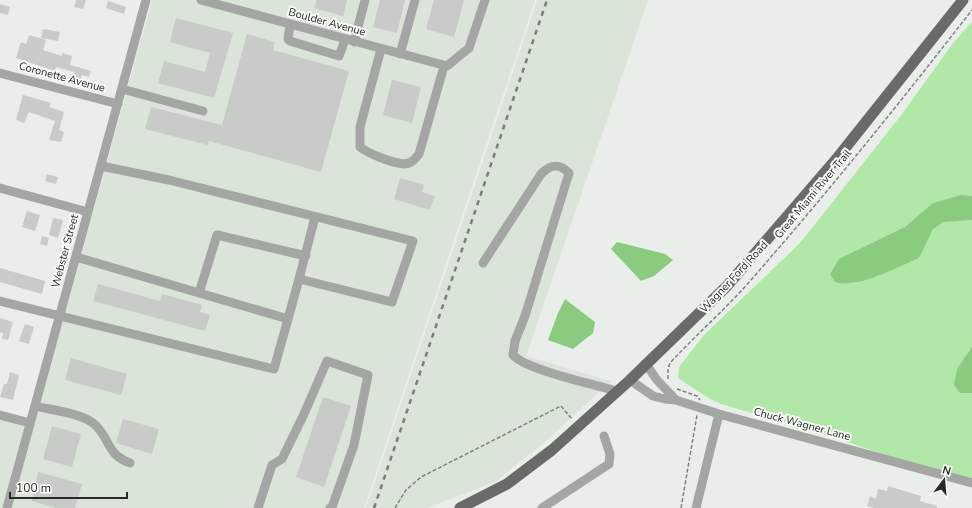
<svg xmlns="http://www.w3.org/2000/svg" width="972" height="508" font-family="'Nunito Sans',sans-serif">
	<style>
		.built { fill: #dbe4d9 }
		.green { fill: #b1e8a8 }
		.water { fill: #8acb7f }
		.building { fill: #c8cbc7 }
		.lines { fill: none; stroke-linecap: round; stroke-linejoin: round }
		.path { stroke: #808280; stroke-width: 1.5; stroke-dasharray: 4 2; stroke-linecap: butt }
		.minor { stroke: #a4a6a4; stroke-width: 9 }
		.major { stroke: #686b68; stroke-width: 11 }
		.rail { stroke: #7c7e7c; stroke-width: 2.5; stroke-dasharray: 5 5; stroke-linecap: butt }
		.labels { text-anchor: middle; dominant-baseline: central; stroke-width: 4; stroke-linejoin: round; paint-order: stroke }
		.street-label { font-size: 11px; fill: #282928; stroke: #f8fcf7 }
	</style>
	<rect width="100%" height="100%" fill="#eaeeea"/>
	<path class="built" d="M152 0H535L364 508H0V416L34 425Z
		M537 0H648L526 356 611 381 546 441 495 482 427 508H366Z"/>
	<path class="green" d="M972 22V483L940 475 831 436 721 404C706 398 692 387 678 378L679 367 704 335 800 243 902 114 953 43Z"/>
	<path class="water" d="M961 195 972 196V220L943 222 933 229 919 258C898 267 857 289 835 282L830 274 839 259 905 227 933 203Z
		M617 242 665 254 673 260 654 276 641 281 611 249Z
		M565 299 595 322 593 333 573 349 548 340 558 313Z
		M972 347V393H960L954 385 957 369Z"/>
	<path class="building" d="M76 0H86L83 9 74 7Z
		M317 0H347L343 16 314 8Z
		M380 0H405L397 33 373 27Z
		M434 0H464L454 37 426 29Z
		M108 1 126 7 124 14 106 8Z
		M0 4 10 7 8 15 0 13Z
		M176 18 233 33 214 98 158 83 164 61 205 72 210 53 170 42Z
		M43 29 60 32 58 41 41 38Z
		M247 34 275 42 273 50 349 71 321 172 209 141 208 145 145 129 151 107 222 125Z
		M29 35 46 40 43 50 62 56V53L72 56 70 65 91 71 89 77 82 75 80 81 72 79 74 72 56 67 55 71 16 58 21 42 26 44Z
		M392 80 421 87 412 123 383 115Z
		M23 95 51 103 49 107 64 112 59 130 64 132 61 142 49 140 55 121 29 112 24 123 16 120Z
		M47 174 58 177 56 184 45 181Z
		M400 178 424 185 422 192 435 196 430 210 394 199Z
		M27 211 40 215 35 231 22 227Z
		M53 218 63 220 58 238 49 235Z
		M42 236 49 238 47 246 40 244Z
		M0 268 45 281 42 294 0 282Z
		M98 284 160 301 162 294 202 305 200 312 210 315 205 331 93 301Z
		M0 318 13 322 8 340 2 339 3 333 0 332Z
		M25 324 34 327 29 344 19 341Z
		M71 358 127 374 121 395 65 380Z
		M10 372 19 375 13 400 0 397 4 384H7Z
		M323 397 351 406 324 487 296 477Z
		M123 419 159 429 152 454 116 443Z
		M52 426 81 434 72 467 43 459Z
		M38 472 82 484 75 508H56L32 501Z
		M888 486 921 496 920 501 937 506V508H874L867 506 870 496 876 499 878 489 887 491Z"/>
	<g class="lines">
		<path class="path" d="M668 379V369L670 363C693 338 719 315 742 290 822 200 898 105 972 10
			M677 389 697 396 700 400
			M395 508 406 490 421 477 561 406 572 419
			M681 508 697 415"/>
		<path class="minor" d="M201 0 447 66 469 48 485 0
			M290 25 288 39 290 41 339 56 345 40
			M354 42 365 0
			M381 49 360 127V147C369 154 392 163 404 164 411 164 415 159 419 154L444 66
			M400 54 415 0
			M0 73 118 104
			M122 89 203 111
			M101 166 169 180 413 241 392 302 299 279 315 217
			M0 188 88 212
			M483 263 541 174C551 164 559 163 569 173L525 316 515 341 513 355C526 370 594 384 616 391
			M199 293 217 235 306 256
			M0 301 274 369 288 319 76 257
			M288 319 299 279
			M646 364 657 380 676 400
			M630 380 653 396 665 399 676 400 719 414 972 483
			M35 406C51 410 80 413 93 423 110 436 105 454 130 463
			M0 415 30 423
			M7 508 146 0
			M258 508 272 465 282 459 304 414 327 361 368 375 354 445 332 507 330 508
			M542 508 609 464 610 454 604 436
			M696 508 719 414"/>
		<path class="major" d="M460 508 507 484 552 450 630 380 727 286 838 157 963 0"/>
		<path class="rail" d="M374 508 547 0"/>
	</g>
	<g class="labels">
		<g class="street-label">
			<text transform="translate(327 22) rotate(15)">Boulder Avenue</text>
			<text transform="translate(62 77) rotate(15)">Coronette Avenue</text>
			<text transform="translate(813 194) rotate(-50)">Great Miami River Trail</text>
			<text transform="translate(65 251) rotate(-75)">Webster Street</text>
			<text transform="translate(734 277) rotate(-47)">Wagner Ford Road</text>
			<text transform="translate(802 424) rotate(15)">Chuck Wagner Lane</text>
		</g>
	</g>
	<g transform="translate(944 480) rotate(16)" stroke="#f8fcf7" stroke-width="3" paint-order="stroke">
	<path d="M0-3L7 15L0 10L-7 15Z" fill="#282928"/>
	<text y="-6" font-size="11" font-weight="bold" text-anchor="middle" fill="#282928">N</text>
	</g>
	<path d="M10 492v6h117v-6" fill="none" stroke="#282928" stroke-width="2"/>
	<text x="16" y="492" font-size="12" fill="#282928" stroke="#f8fcf7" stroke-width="3" paint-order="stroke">100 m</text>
</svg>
